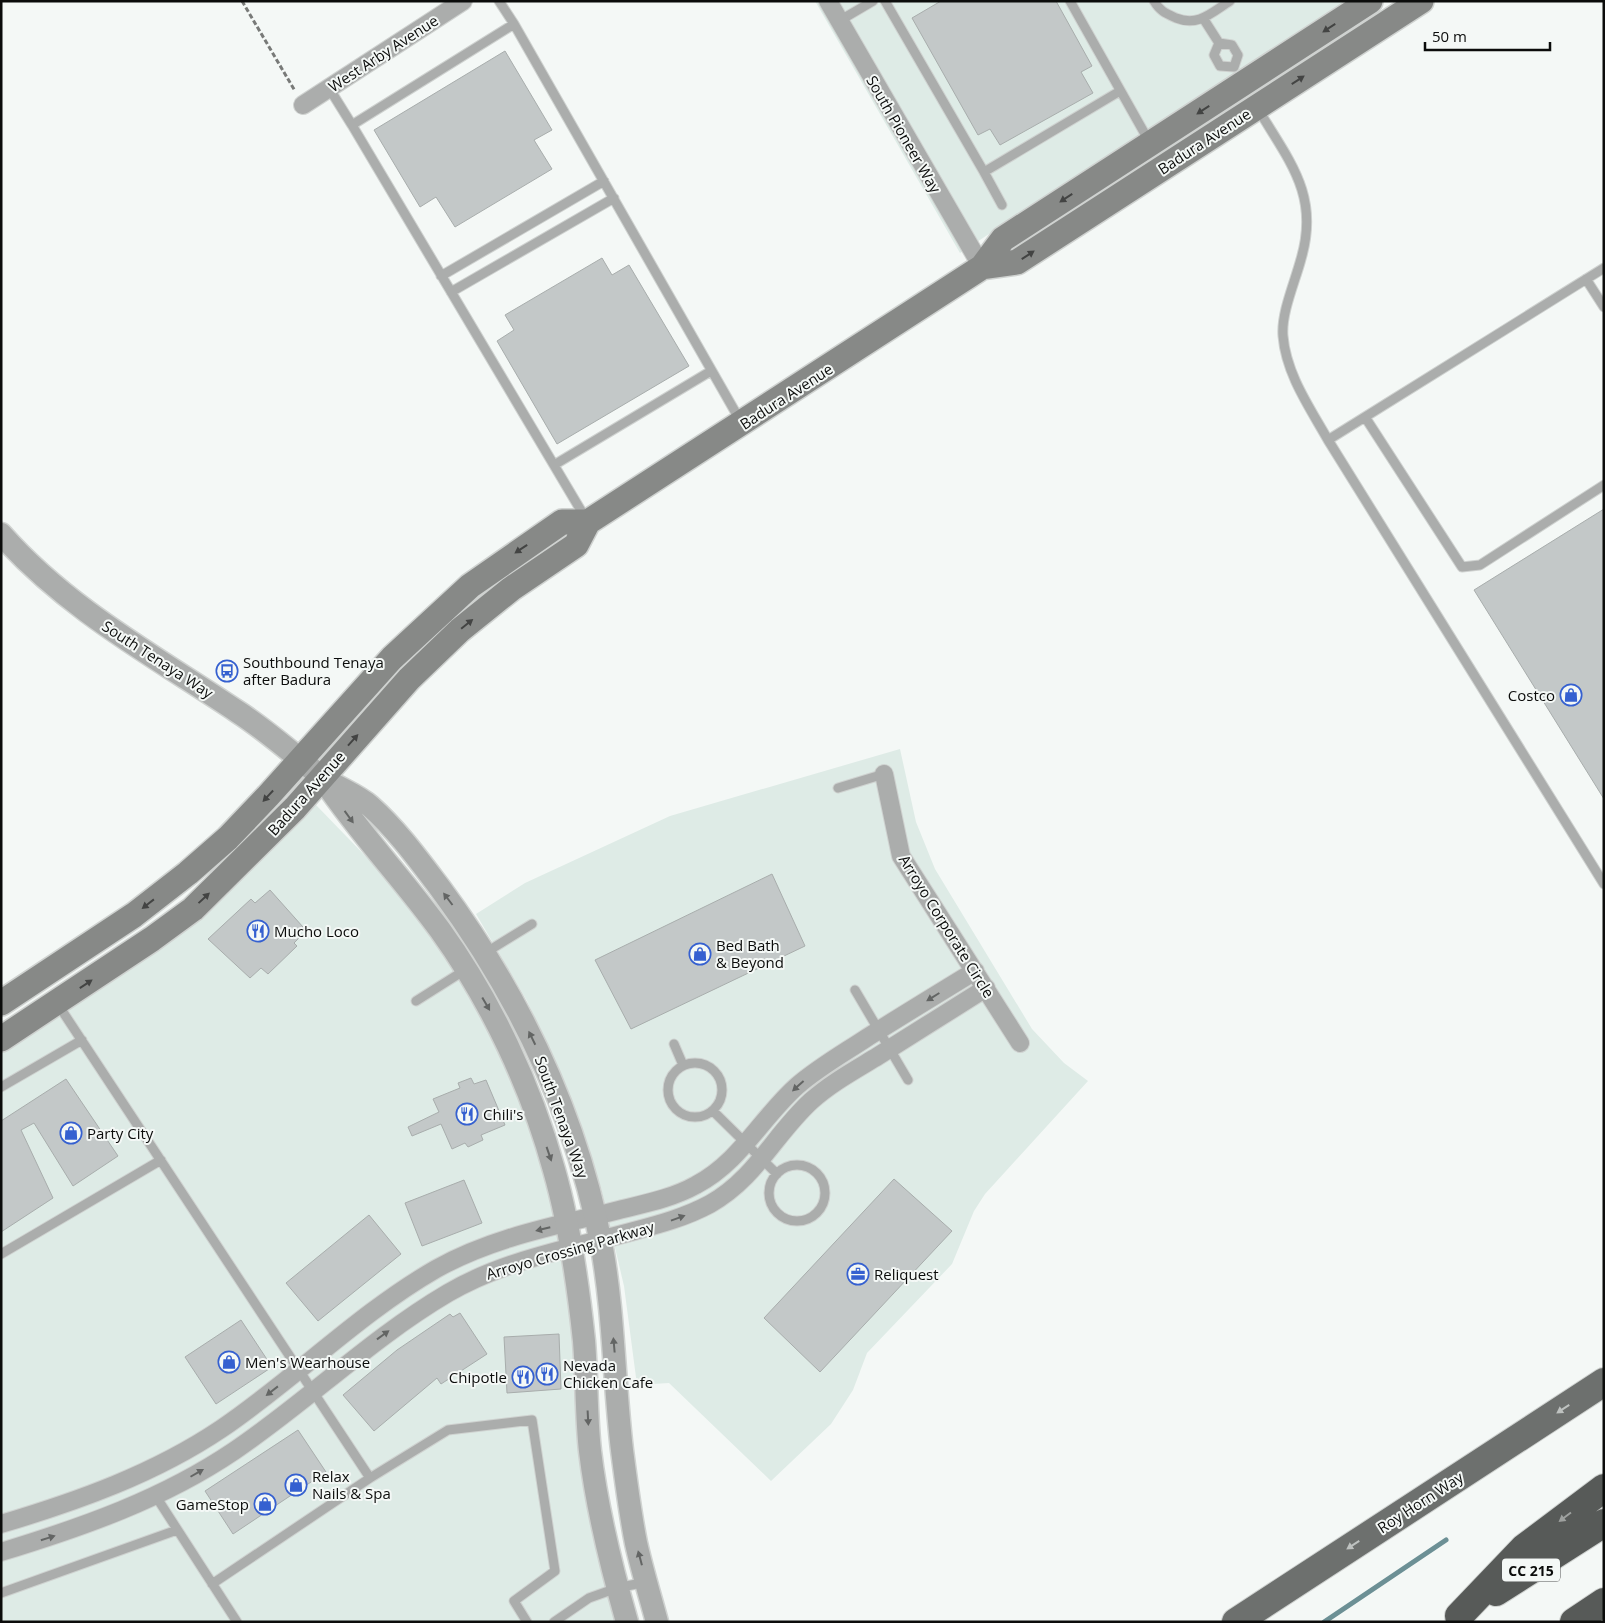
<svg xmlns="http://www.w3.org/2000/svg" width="1605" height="1623" font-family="'Open Sans',sans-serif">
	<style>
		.built { fill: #deebe6 }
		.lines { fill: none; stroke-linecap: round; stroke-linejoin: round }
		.stream { stroke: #6c9095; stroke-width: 5 }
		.building { fill: #c3c8c8; stroke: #a8adac }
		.service-casing { stroke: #cfd2d0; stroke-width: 11 }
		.minor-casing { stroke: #cfd2d0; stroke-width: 20 }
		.tertiary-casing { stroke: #cfd2d0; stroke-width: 25 }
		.secondary-casing { stroke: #cfd2d0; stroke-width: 28 }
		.primary-casing { stroke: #cfd2d0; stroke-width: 30 }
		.motorway-casing { stroke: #cfd2d0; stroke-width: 30 }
		.path { stroke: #787a78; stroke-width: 3; stroke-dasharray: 5 2.5; stroke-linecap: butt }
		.service { stroke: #abadac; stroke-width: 9 }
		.minor { stroke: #abadac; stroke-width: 18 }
		.tertiary { stroke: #abadac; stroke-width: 22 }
		.secondary { stroke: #878987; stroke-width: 25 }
		.primary { stroke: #6d706e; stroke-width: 28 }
		.motorway { stroke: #575a58; stroke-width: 28 }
		.oneway { fill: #434443 }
		.oneway2 { fill: #636564 }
		.oneway3 { fill: #bec2c0 }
		.oneway4 { fill: #9ea19f }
		.labels { text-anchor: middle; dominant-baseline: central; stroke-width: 4; stroke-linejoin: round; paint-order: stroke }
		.shield { fill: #f4f8f6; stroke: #515352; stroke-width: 1 }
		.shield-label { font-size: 14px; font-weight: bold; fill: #0b0c0b }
		.street-label { font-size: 15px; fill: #0b0c0b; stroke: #f4f8f6 }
		.poi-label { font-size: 15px; fill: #0b0c0b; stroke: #f4f8f6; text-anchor: start }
	</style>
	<rect width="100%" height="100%" fill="#f4f8f6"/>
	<path class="built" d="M815 1 1134 2 1345 1 960 253Z
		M900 749 916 822 935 869 1032 1029 1064 1063 1088 1081 985 1194 974 1211 952 1264 867 1353 853 1390 831 1424 771 1481 669 1383 637 1385 624 1286 601 1188 569 1093 527 1001 476 914 525 883 670 816Z
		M316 805 378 869 432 937 478 1011 516 1089 545 1172 564 1257 574 1343 580 1452 597 1552 616 1622H1V1052L89 995 303 810Z"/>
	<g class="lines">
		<path class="stream" d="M1324 1622 1446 1540"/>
	</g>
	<path class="building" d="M941 1H1056L1092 66 1081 72 1093 93 1000 145 990 129 978 135 912 18Z
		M505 51 552 130 534 140 552 169 455 227 436 197 420 207 374 130Z
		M602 258 612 275 629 265 689 366 557 444 497 341 514 330 505 315Z
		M1604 509V799L1474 590Z
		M772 874 805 946 631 1029 595 960Z
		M270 890 303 927 295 934 299 938 294 943 297 946 268 974 261 968 250 978 208 939 251 899 255 903Z
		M471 1078 474 1084 486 1080 505 1125 481 1135 483 1140 468 1147 465 1143 452 1149 441 1124 412 1136 408 1127 439 1112 433 1099 460 1088 458 1083Z
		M66 1079 118 1156 73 1186 34 1123 21 1130 53 1198 1 1232V1121Z
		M894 1179 952 1231 820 1372 764 1318Z
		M464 1180 482 1223 422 1246 405 1203Z
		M369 1215 401 1254 318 1321 286 1283Z
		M460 1313 487 1354 441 1384 437 1378 374 1431 343 1395 397 1350 450 1314 453 1317Z
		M241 1320 272 1367 216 1404 185 1357Z
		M559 1334 561 1389 507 1393 504 1337Z
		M298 1430 326 1472 233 1534 205 1491Z"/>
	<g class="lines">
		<g class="service-casing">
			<path id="service" d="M499 1 514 24
				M885 1 984 172 1120 91
				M1070 1 1150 143
				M1154 1C1160 11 1165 13 1176 18 1198 27 1211 13 1230 1
				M1203 18 1219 43
				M839 21 873 1
				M1219 43 1214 55 1220 66 1234 67
				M1219 43 1232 45 1238 55 1234 67
				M329 88 352 125
				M1258 109C1289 161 1320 195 1301 259 1295 282 1281 313 1283 336 1286 374 1310 408 1328 440L1604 884
				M984 172 1002 205
				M441 276 604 181
				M1586 279 1604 307
				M451 292 614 198
				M1365 417 1462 567 1480 565 1604 485
				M1328 440 1604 268
				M554 465 711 371
				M586 519 352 125 514 24 741 422
				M838 788 884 774
				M485 953 532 924
				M855 990 908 1080
				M416 1001 465 970
				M57 1003 370 1478 448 1430 532 1420 555 1571 514 1601 527 1622
				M674 1044 683 1065
				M668 1090a27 27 0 1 1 54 0a27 27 0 1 1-54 0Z
				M1 1087 82 1040
				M713 1111 777 1174
				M769 1193a28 28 0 1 1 56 0a28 28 0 1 1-56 0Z
				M1 1254 161 1160
				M155 1495 237 1622
				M212 1584 370 1478
				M1 1593 177 1530
				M554 1622 589 1598 617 1588 646 1582"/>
		</g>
		<g class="minor-casing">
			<path id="minor" d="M828 1 982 267
				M303 105 463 1
				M884 774 901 856 1020 1043
				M1 1524C78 1501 154 1474 221 1429 295 1379 358 1314 436 1269 491 1238 554 1226 615 1211 642 1204 671 1199 696 1185 740 1162 761 1118 797 1086 819 1067 844 1053 868 1037 903 1015 939 993 975 971
				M1 1552C83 1527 163 1499 234 1451 308 1401 370 1339 448 1293 504 1260 572 1248 634 1231 660 1224 686 1217 710 1204 756 1178 774 1135 811 1101 831 1083 855 1070 878 1056 914 1033 950 1011 986 988"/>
		</g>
		<g class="tertiary-casing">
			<path id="tertiary" d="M1 534C67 609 156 657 238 712 266 730 292 753 318 774 334 787 355 793 370 806 397 830 418 859 440 888 519 995 577 1116 602 1248 614 1315 614 1383 622 1450 626 1481 630 1513 636 1543 642 1570 650 1596 657 1622
				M325 782C360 834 403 879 440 930 491 1001 531 1086 554 1170 570 1226 578 1284 584 1341 587 1378 586 1415 590 1451 597 1510 611 1566 627 1622"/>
		</g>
		<g class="secondary-casing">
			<path id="secondary" d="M982 267 1017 262 1421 1
				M1 1003 134 915 188 873 228 838 268 796 392 658 470 586 562 522H588
				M1 1039 152 939 193 909 295 808 409 679 460 630 511 589 576 545 588 522 982 267 1003 239 1370 1"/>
		</g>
		<g class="primary-casing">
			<path id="primary" d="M1236 1622 1604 1382"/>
		</g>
		<g class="motorway-casing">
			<path id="motorway" d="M1496 1592 1604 1523
				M1459 1616 1524 1548 1604 1488
				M1574 1622 1604 1602"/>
		</g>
		<path class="path" d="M242 1 295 91"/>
		<use href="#service" class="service"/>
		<use href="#minor" class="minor"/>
		<use href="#tertiary" class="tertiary"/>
		<use href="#secondary" class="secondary"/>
		<use href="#primary" class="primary"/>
		<use href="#motorway" class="motorway"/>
	</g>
	<defs><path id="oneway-solid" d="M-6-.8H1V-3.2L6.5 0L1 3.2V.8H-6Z" transform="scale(1.25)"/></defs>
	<g class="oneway">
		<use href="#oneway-solid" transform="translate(1329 28) rotate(147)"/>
		<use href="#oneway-solid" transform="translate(1298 80) rotate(-33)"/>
		<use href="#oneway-solid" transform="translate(1203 110) rotate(147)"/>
		<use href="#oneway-solid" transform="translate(1066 198) rotate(147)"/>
		<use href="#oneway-solid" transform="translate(1028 255) rotate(-33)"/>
		<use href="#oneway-solid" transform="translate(521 549) rotate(146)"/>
		<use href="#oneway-solid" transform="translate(467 624) rotate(-39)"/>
		<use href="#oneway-solid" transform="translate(353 740) rotate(-48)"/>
		<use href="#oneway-solid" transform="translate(268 796) rotate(133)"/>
		<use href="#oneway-solid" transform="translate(204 898) rotate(-43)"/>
		<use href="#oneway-solid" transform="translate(148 904) rotate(142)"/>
		<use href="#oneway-solid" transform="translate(86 984) rotate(-34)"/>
	</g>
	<g class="oneway2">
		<use href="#oneway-solid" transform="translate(349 817) rotate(54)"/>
		<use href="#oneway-solid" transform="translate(448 899) rotate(-127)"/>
		<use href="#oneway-solid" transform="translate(933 997) rotate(148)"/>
		<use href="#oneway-solid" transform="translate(486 1004) rotate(60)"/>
		<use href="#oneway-solid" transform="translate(532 1038) rotate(-116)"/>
		<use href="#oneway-solid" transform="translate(798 1086) rotate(138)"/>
		<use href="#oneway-solid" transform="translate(549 1154) rotate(71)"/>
		<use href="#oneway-solid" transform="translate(678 1218) rotate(-20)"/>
		<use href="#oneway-solid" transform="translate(543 1229) rotate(166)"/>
		<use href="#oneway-solid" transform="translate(383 1335) rotate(-36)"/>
		<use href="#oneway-solid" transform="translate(614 1345) rotate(-95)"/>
		<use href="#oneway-solid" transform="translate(272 1391) rotate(142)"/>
		<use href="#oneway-solid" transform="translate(588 1418) rotate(87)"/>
		<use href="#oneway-solid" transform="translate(197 1473) rotate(-30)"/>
		<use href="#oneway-solid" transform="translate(48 1538) rotate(-18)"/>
		<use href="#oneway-solid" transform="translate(640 1558) rotate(-105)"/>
	</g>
	<g class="oneway3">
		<use href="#oneway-solid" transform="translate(1563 1409) rotate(147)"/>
		<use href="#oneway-solid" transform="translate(1353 1545) rotate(147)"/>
	</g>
	<use class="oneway4" href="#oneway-solid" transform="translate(1565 1517) rotate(143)"/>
	<defs>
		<g id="bus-ring" transform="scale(1.125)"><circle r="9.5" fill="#f4f8f6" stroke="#3560d0" stroke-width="1.5"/><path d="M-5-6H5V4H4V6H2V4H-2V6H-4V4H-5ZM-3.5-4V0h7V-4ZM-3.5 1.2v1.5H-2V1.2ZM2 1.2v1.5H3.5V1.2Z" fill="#3560d0"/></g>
		<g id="shop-ring" transform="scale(1.125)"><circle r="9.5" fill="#f4f8f6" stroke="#3560d0" stroke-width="1.5"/><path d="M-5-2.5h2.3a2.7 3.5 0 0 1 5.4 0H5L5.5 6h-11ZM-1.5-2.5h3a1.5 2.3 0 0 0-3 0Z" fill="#3560d0"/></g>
		<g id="restaurant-ring" transform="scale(1.125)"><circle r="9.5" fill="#f4f8f6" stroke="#3560d0" stroke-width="1.5"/><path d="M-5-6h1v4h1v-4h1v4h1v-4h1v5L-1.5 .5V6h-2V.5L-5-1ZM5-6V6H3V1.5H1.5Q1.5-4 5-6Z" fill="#3560d0"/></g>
		<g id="office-ring" transform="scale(1.125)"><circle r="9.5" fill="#f4f8f6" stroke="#3560d0" stroke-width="1.5"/><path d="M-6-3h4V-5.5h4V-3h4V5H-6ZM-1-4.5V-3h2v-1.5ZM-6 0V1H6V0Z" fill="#3560d0"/></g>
	</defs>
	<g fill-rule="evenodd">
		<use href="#bus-ring" x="227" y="671"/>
		<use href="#shop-ring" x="1571" y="695"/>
		<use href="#restaurant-ring" x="258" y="931"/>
		<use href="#shop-ring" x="700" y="954"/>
		<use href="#restaurant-ring" x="467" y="1114"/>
		<use href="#shop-ring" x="71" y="1133"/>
		<use href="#office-ring" x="858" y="1274"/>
		<use href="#shop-ring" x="229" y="1362"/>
		<use href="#restaurant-ring" x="547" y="1374"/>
		<use href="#restaurant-ring" x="523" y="1377"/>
		<use href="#shop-ring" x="296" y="1485"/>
		<use href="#shop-ring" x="265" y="1504"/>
	</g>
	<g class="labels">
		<rect class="shield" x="1502" y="1558.5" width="58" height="23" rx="4"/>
		<g class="shield-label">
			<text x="1531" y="1570">CC 215</text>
		</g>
		<g class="street-label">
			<text transform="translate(383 53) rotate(-33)">West Arby Avenue</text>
			<text transform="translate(904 134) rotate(60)">South Pioneer Way</text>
			<text transform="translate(1204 141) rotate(-33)">Badura Avenue</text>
			<text transform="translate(786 396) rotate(-33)">Badura Avenue</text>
			<text transform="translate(158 659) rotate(33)">South Tenaya Way</text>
			<text transform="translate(306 793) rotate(-48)">Badura Avenue</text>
			<text transform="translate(947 926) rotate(58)">Arroyo Corporate Circle</text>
			<text transform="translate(562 1117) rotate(70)">South Tenaya Way</text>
			<text transform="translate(570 1250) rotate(-16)">Arroyo Crossing Parkway</text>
			<text transform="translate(1420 1502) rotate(-33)">Roy Horn Way</text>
		</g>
		<g class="poi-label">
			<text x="243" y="662">Southbound Tenaya<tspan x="243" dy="17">after Badura</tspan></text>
			<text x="1555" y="695" text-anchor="end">Costco</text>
			<text x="274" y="931">Mucho Loco</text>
			<text x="716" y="945">Bed Bath<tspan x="716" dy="17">&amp; Beyond</tspan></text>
			<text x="483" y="1114">Chili's</text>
			<text x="87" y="1133">Party City</text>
			<text x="874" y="1274">Reliquest</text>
			<text x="245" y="1362">Men's Wearhouse</text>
			<text x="563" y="1365">Nevada<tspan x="563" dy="17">Chicken Cafe</tspan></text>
			<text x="507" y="1377" text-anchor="end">Chipotle</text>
			<text x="312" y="1476">Relax<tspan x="312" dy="17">Nails &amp; Spa</tspan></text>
			<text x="249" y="1504" text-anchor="end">GameStop</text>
		</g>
	</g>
	<rect width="1605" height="1623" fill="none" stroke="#0b0c0b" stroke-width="5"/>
	<path d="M1425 42v8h125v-8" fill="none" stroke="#0b0c0b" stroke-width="2.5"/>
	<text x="1432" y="42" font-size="15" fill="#0b0c0b" stroke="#f4f8f6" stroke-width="4" paint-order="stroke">50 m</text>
</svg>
